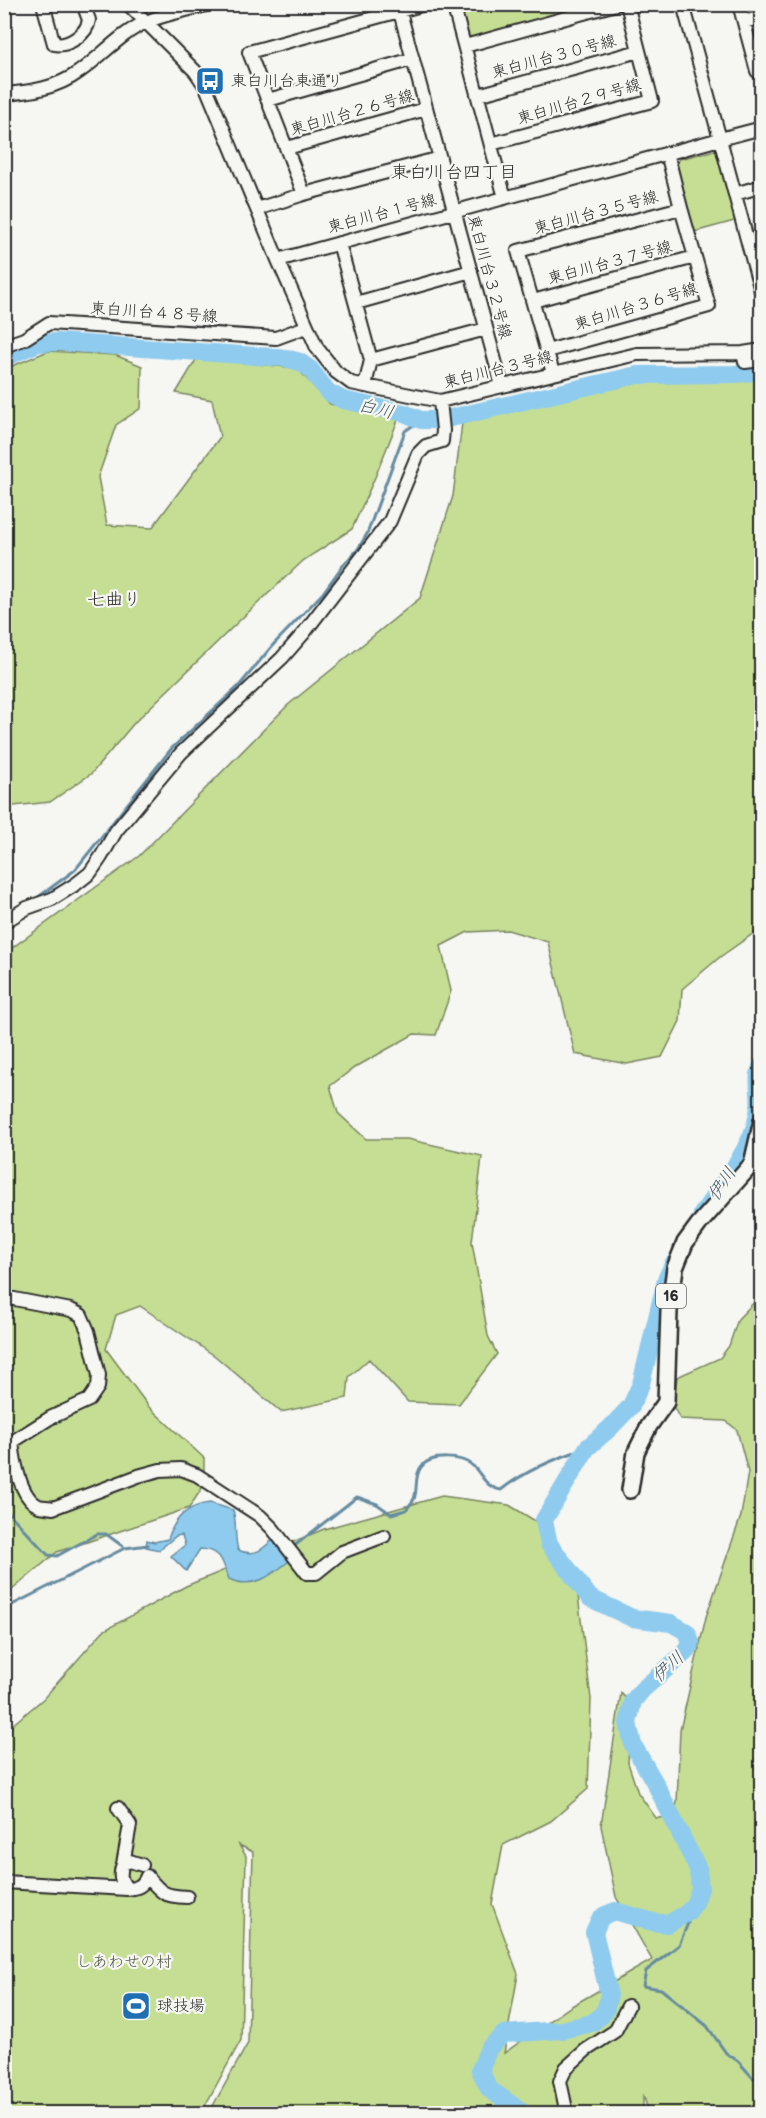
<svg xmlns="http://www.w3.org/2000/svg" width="766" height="2118" font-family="'Balsamiq Sans','Klee One',sans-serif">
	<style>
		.green { fill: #c5de94; stroke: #788460; stroke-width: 1.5 }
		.water { fill: #8ecbee; stroke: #668ba0; stroke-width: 1.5 }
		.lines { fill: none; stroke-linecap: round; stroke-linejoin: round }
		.stream { stroke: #668ba0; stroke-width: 3 }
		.river { stroke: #8ecbee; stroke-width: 18 }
		.minor-casing { stroke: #2b2b2b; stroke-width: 16 }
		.major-casing { stroke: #2b2b2b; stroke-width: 20 }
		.minor { stroke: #f6f6f2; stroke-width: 12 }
		.major { stroke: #f6f6f2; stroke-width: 15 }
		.labels { text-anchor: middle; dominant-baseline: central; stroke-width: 4.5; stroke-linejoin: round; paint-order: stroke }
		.shield { fill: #f6f6f2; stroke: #686867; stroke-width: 1.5 }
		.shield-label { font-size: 15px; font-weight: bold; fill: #2b2b2b }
		.street-label { font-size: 16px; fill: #2b2b2b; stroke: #f6f6f2 }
		.poi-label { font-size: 16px; fill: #2b2b2b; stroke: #f6f6f2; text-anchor: start }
		.park-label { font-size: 16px; fill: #525845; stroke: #f6f6f2 }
		.neighbourhood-label { font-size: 18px; fill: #2b2b2b; stroke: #f6f6f2 }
		.water-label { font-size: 18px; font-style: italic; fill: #495b66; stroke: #f6f6f2 }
	</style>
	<rect width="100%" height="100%" fill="#f6f6f2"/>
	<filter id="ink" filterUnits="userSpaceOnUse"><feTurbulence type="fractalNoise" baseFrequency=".0167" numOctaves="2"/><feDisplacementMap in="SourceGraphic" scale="12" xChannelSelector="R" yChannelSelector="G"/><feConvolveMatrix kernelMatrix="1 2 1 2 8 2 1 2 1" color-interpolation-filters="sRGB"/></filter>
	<g filter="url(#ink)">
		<path class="green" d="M457 5H603L472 40 466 36Z
			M716 150 720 153 738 220 694 232 676 165 679 159Z
			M48 351 115 355 142 366 141 408 116 425 98 477 107 525 152 528 220 437 212 400 176 393 197 358 297 368 330 404 375 412 398 420 376 475 352 529 304 560 239 621 135 722 92 773 50 802 5 807V369Z
			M761 377V928L720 957 682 989 680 1021 662 1057 627 1064 575 1054 548 942 508 930 468 932 441 946 451 991 436 1035 414 1034 354 1068 330 1086 338 1113 366 1139H407L482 1156 472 1242 488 1336 497 1354 459 1404 408 1402 369 1359 349 1377 347 1398 281 1412 215 1356 140 1306 116 1315 106 1349 149 1407 204 1458V1485L189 1508 57 1552 5 1596V953L139 856 288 705 420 598 453 496 462 423 642 378H701L731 381Z
			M761 1295V2113H649L643 2094V2114L209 2113 248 2043 253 1852 239 1845 246 1856 241 2040 201 2113 5 2114V1731L43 1699 103 1631 186 1586 324 1529 442 1496 509 1505 552 1531 576 1580 591 1699 588 1789 551 1821 503 1845 492 1904 518 1974 504 2053 570 2007 652 1960 616 1897 601 1826 621 1693 631 1704 628 1763 638 1793 656 1818 671 1817 677 1803 680 1730 706 1617 741 1516 748 1472 737 1430 726 1421 680 1419 673 1406 677 1377 720 1358 729 1346 738 1319Z"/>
		<path class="water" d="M210 1503 233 1510C237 1523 234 1537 238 1550 256 1558 264 1548 276 1536L293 1558C274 1573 255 1591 229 1579 222 1561 222 1550 200 1549L186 1571 171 1556 185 1545 182 1535 176 1536 159 1550 146 1547 147 1540 154 1542 168 1539C175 1517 187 1506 210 1503Z"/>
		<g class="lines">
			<path class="stream" d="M37 898 75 870 172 748 239 686 273 645 323 593 344 564 358 549 367 534 405 431 421 420
				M4 1508 48 1555 57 1556 97 1534H106L125 1548 148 1545
				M293 1547 357 1497 377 1504 391 1514 406 1510C408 1507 412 1503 414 1499 418 1489 414 1476 421 1467 431 1454 462 1456 473 1466 483 1476 485 1487 501 1490 526 1470 556 1458 587 1448
				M4 1609 125 1548
				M687 1913 688 1923 679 1945 646 1971 643 1986 661 1989 707 2026 726 2053 738 2061 753 2078 762 2080"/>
			<path class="river" d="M4 358 38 343 58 342 285 358 300 362 310 369 328 392 343 400 404 413 421 420H442L637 375 735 374 762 371
				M702 1214C720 1186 745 1158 755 1126 757 1120 758 1113 759 1107 761 1094 755 1078 762 1066
				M525 2114 489 2089 480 2070 489 2048 504 2034 562 2030 592 2023 601 2016 606 2008 609 1995 594 1932 600 1919 605 1915 615 1911 653 1922 668 1924 687 1913 695 1903 700 1889 698 1869 655 1783 633 1745 628 1723 633 1701 642 1690 687 1651 691 1642 687 1632 671 1623 632 1618 590 1598 549 1544 544 1520 587 1448 610 1428 631 1406 641 1384 666 1280 673 1264"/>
			<g class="minor-casing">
				<path id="minor" d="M43 4 54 44C68 47 87 34 89 20L83 4
					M128 4 195 71 206 87 278 260 720 139 683 4
					M453 4 505 198
					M739 4 757 71 762 70
					M400 12 502 386
					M744 22 762 17
					M465 46 616 4
					M4 94C31 92 57 88 79 72 101 57 121 33 146 22 165 14 189 10 209 4
					M478 95 639 51
					M268 100 413 59
					M762 128 720 139 762 295
					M491 144 652 101 627 4
					M287 148 426 109
					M304 194 440 158
					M735 194 762 186
					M257 209 304 194 249 52 425 4
					M339 243 371 360 365 386
					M278 260 317 348 336 372 351 383 440 401 637 354 743 353 762 350
					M533 301 695 257
					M356 303 471 271
					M4 346 24 339 49 323 276 338 306 327
					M547 351 709 306 681 208
					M743 353 745 362 762 360
					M371 360 486 329
					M553 373 518 251 681 208 667 153
					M4 922 27 908 52 899 76 884 90 873 101 857 116 831 181 753 282 658 303 634 390 521 418 454 426 446 442 441 443 430 440 401
					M4 1297 71 1310 81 1315 88 1331 99 1375 98 1387 89 1400 50 1418 12 1442C14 1460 20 1498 39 1506 43 1507 49 1507 53 1508L138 1476 160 1470 181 1469 197 1475 260 1516 273 1529 307 1573H316L342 1552 384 1536
					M118 1808 130 1825 123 1864
					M4 1882 127 1889C138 1888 143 1886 147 1876 162 1894 164 1896 187 1897
					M127 1889C120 1880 119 1874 123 1864L130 1861 142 1865
					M567 2114 560 2081 566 2068 586 2050 615 2031 628 2006"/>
			</g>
			<g class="major-casing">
				<path id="major" d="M630 1490 636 1452 649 1426 666 1402 669 1311 675 1268 685 1243 699 1224 752 1164 762 1121"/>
			</g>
			<use href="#minor" class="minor"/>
			<use href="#major" class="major"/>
		</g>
	</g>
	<defs>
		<g id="bus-square" transform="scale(1.5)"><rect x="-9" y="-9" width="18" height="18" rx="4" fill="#1f6fb2" stroke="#f6f6f2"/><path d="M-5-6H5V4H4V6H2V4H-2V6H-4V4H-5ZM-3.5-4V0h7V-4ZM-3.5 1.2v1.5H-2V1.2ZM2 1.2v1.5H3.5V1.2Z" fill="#fff"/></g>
		<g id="stadium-square" transform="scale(1.5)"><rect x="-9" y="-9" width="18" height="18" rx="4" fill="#1f6fb2" stroke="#f6f6f2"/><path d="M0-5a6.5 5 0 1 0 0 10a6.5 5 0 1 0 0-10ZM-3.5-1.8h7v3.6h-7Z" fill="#fff"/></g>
	</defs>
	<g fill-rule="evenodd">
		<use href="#bus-square" x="210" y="81"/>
		<use href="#stadium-square" x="136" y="2006"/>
	</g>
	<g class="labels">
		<rect class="shield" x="656" y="1284" width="30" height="24" rx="4.5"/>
		<g class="shield-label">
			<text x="671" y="1296">16</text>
		</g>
		<g class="street-label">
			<text transform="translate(554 57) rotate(-15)">東白川台３０号線</text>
			<text transform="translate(579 102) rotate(-16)">東白川台２９号線</text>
			<text transform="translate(352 113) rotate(-16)">東白川台２６号線</text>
			<text transform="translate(596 213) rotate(-15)">東白川台３５号線</text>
			<text transform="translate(382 214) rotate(-15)">東白川台１号線</text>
			<text transform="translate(610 263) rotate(-15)">東白川台３７号線</text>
			<text transform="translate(489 277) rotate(75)">東白川台３２号線</text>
			<text transform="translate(636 307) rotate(-17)">東白川台３６号線</text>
			<text transform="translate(154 313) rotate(4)">東白川台４８号線</text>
			<text transform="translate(498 370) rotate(-14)">東白川台３号線</text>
		</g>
		<g class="poi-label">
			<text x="231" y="81">東白川台東通り</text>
			<text x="157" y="2006">球技場</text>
		</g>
		<g class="park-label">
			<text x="124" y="1962">しあわせの村</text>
		</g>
		<g class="neighbourhood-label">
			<text x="454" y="172">東白川台四丁目</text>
			<text x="114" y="599">七曲り</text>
		</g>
		<g class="water-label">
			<text transform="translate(376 409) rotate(14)">白川</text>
			<text transform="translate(722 1184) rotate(-56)">伊川</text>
			<text transform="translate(668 1667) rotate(-42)">伊川</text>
		</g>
	</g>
	<rect width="766" height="2118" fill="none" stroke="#f6f6f2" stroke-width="24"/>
	<rect x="12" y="12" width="742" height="2094" fill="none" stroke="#2b2b2b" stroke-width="2" filter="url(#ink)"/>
</svg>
